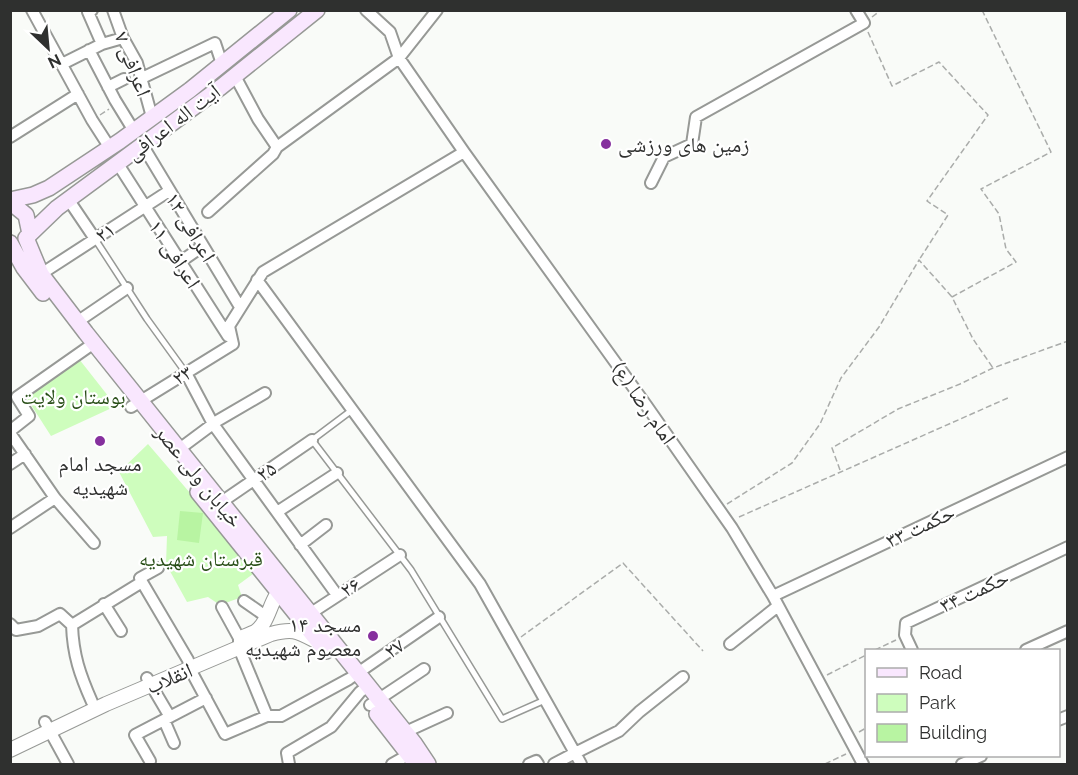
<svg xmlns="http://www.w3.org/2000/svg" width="1078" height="775" font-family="Raleway,'Noto Naskh Arabic',sans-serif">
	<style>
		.green { fill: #cefdbd }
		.building { fill: #b8f4a2 }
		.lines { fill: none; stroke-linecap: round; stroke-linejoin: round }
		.service-casing { stroke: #979996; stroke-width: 8 }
		.minor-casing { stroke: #979996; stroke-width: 14 }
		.tertiary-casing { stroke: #979996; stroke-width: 16 }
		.secondary-casing { stroke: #979996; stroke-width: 18 }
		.path { stroke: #aaacaa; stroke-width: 1.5; stroke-dasharray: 6 3; stroke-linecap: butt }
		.service { stroke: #fff; stroke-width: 5 }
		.minor { stroke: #fff; stroke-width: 10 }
		.tertiary { stroke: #fff; stroke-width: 14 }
		.secondary { stroke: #f9e7fe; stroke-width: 15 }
		.poi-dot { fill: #86309e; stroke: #fff; stroke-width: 2 }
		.labels { text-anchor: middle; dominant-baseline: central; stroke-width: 4.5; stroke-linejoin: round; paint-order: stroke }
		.street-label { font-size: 21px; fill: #2f302f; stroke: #fff }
		.poi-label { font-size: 21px; fill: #2f302f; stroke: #fff; text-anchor: start }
		.park-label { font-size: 21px; fill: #284e17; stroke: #fff }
	</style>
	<rect width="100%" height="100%" fill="#f9fbf8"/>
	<path class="green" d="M79 359 116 406 51 436 26 397Z
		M148 444 257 571 238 585 242 597 220 605 208 597 187 602 166 564 167 536 153 537 119 472Z"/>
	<path class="building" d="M180 511 203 513 199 543 177 540Z"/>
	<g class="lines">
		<g class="service-casing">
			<path id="service" d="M95 239 147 319 186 373
				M352 410 312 440 411 570 502 719 545 700"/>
		</g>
		<g class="minor-casing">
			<path id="minor" d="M32 10 92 120 110 148
				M92 10 88 12 102 44
				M113 10 123 38 137 63 152 117
				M366 10 390 32 399 58 464 152 646 405 732 528 773 596 863 764
				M89 50 115 100 134 131
				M62 64 102 44 123 38
				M235 76 258 119 277 147
				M142 78 215 43 222 64
				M108 87 124 79
				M10 137 78 94
				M143 146 240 307
				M118 164 228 336
				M651 183 664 157 692 144 696 117 864 23 856 10
				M68 199 95 239
				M208 212 273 154 277 147 399 58 437 10
				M180 262 203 246
				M41 274 169 191
				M257 280 480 584 575 753 554 764
				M77 322 127 288
				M233 344 229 326 263 272 464 152
				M186 373 213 424 337 595
				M131 407 233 344
				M10 431 29 416 17 397 94 343
				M10 433 55 498 94 543
				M178 450 217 421 265 393
				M10 464 25 454
				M220 503 312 440
				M277 512 337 473
				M10 528 55 498
				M300 545 326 525
				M142 582 188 660 190 669 225 734 267 716H281L349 679 439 617
				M773 596 1068 457
				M244 601 267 617
				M104 604 121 631
				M222 607 239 638V648L267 716
				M305 617 400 555
				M10 624 16 630 38 626 60 614 72 625C73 655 80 675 92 702
				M72 625 142 582 140 578 158 568
				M730 644 778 606
				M912 650 905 635 906 623 1068 547
				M1026 650 1068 631
				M147 678 170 717
				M370 705 424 669
				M164 720 174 743
				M1058 720 1068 716
				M45 722 68 764
				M401 734 447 713
				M150 761 135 735 206 698
				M289 764 287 753 331 727 360 692 368 686
				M392 764 415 751
				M529 764 536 761 538 764
				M581 764 575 753 619 731 639 712 683 677
				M962 764 981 756"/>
		</g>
		<g class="tertiary-casing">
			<path id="tertiary" d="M241 638C245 636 251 634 255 632 271 621 269 597 285 586
				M10 750 106 704 271 634C293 628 297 631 316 641"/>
		</g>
		<g class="secondary-casing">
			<path id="secondary" d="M10 200 33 195 49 188 120 141 190 90 289 10
				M10 202 26 215 30 234 27 237
				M30 234 57 208 221 87 317 10
				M26 238 41 274 86 333 414 743 428 764
				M10 243 24 268 43 293
				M198 492 326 651
				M377 714 416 764"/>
		</g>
		<path class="path" d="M982 10 1051 152 981 189 999 214 1006 249 1016 262 952 297 973 339 993 368
			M872 17 881 10
			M868 32 892 86 939 62 988 115 927 201 948 215 919 260
			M100 115 109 109
			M840 470 832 448 898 409 960 384 993 368 1068 341
			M727 504 792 463 820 424 841 378 879 327 919 260 952 297
			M739 517 1010 397
			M521 637 623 563 703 651
			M875 650 896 640
			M827 675 866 655
			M859 732 866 728
			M825 764 846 754"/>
		<use href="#service" class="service"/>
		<use href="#minor" class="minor"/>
		<use href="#tertiary" class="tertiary"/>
		<use href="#secondary" class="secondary"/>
	</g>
	<g class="poi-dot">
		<circle cx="606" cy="144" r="6"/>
		<circle cx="100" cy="441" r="6"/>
		<circle cx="373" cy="636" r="6"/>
	</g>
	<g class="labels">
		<g class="street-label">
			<text transform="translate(133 64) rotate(69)">اعرافی ۷</text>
			<text transform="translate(173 122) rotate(-37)">آیت اله اعرافی</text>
			<text transform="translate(191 227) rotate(59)">اعرافی ۱۲</text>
			<text transform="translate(105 232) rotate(-33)">۲۱</text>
			<text transform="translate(175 254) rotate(57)">اعرافی ۱۱</text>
			<text transform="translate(182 375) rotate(-32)">۲۳</text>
			<text transform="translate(644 403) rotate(55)">امام رضا (ع)</text>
			<text transform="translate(266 471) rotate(-34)">۲۵</text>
			<text transform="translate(199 476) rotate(51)">خیابان ولی عصر</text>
			<text transform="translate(920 526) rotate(-25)">حکمت ۳۳</text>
			<text transform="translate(350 587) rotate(-32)">۲۶</text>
			<text transform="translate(974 591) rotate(-25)">حکمت ۳۴</text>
			<text transform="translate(394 648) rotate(-35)">۲۷</text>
			<text transform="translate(169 678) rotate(-23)">انقلاب</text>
		</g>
		<g class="poi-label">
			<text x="618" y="144">زمین های ورزشی</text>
			<text x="100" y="463" text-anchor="middle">مسجد امام<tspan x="100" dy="24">شهیدیه</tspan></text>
			<text x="361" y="624" text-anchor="end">مسجد ۱۴<tspan x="361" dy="24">معصوم شهیدیه</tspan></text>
		</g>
		<g class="park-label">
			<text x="73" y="396">بوستان ولایت</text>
			<text x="201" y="558">قبرستان شهیدیه</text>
		</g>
	</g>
	<rect width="1078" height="775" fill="none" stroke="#2f302f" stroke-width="24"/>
	<rect x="865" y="649" width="195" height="108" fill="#ffffff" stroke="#acacac" stroke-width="1.5"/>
	<rect x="877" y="668" width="30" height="9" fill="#f9e7fe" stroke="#acacac" stroke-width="1.5"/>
	<text x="919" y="679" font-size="18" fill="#2f302f">Road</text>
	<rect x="877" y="694" width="30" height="18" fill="#cefdbd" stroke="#acacac" stroke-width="1.5"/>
	<text x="919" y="709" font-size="18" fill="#2f302f">Park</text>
	<rect x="877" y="724" width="30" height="18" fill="#b8f4a2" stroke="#acacac" stroke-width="1.5"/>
	<text x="919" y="739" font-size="18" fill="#2f302f">Building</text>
	<g transform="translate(48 48) rotate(154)" stroke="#ffffff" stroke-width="4.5" paint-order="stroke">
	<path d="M0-4.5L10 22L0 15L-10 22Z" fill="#2f302f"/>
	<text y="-9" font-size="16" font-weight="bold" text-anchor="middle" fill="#2f302f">N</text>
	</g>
</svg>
